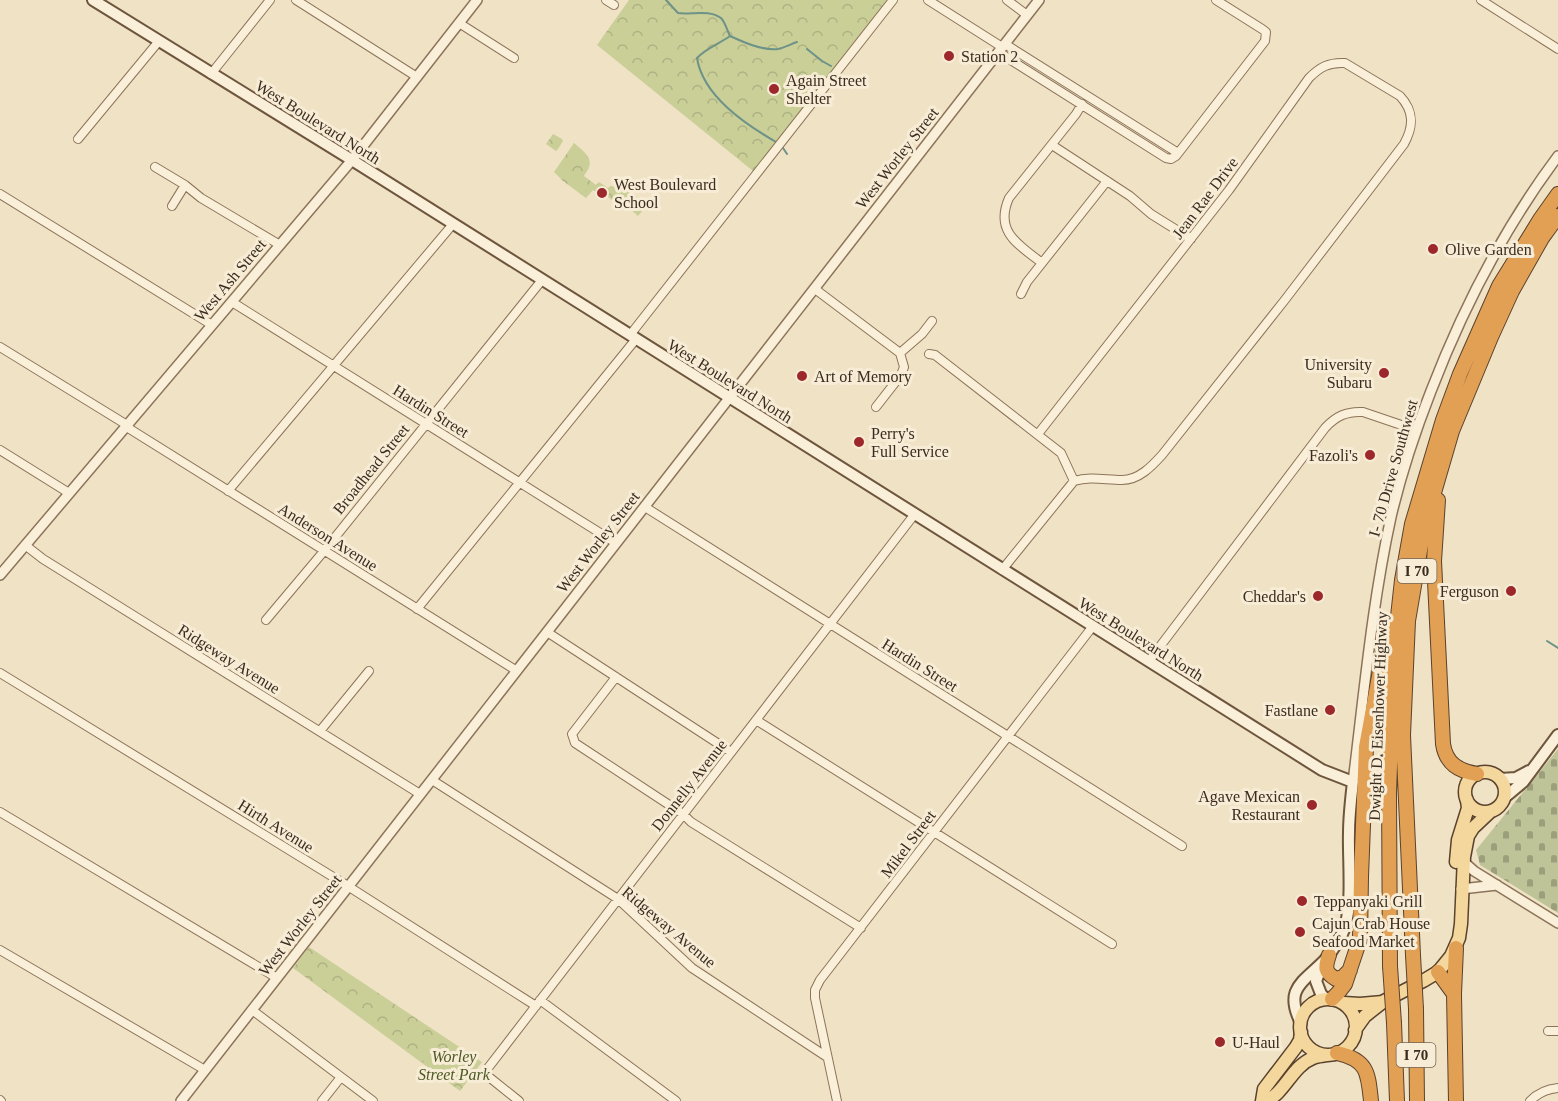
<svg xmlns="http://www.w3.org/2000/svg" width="1558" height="1101" font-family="'Times New Roman',serif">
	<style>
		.forest { fill: url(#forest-crowns) }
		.cemetery { fill: url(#cemetery-stones) }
		.pitch { fill: #cacf98 }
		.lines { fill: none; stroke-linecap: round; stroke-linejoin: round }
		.stream { stroke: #6d9288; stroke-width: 2 }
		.minor-casing { stroke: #8c745a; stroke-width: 10 }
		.tertiary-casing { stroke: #8c745a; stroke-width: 12 }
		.secondary-casing { stroke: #6e553d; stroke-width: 14 }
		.primary-casing { stroke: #5a422e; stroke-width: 15 }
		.motorway-casing { stroke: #5a422e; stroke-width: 16 }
		.minor { stroke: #faefd9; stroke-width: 8 }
		.tertiary { stroke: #faefd9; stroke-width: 9 }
		.secondary { stroke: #faefd9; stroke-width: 10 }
		.primary { stroke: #f4d79c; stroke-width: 12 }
		.motorway { stroke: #e2a054; stroke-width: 14 }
		.motorway-bridge-casing { stroke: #5a422e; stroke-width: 16; stroke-linecap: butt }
		.motorway-bridge { stroke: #e2a054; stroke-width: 14 }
		.poi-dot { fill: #9d282b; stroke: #f7ecd5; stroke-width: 2 }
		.labels { text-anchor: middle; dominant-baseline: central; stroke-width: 6; stroke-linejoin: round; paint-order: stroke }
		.shield { fill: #f7ecd5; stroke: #736656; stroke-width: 1.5 }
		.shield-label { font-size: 15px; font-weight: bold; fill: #3b2c1f }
		.poi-label { font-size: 16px; fill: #3b2c1f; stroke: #f7ecd5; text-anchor: start }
		.street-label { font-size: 16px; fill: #3b2c1f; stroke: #f7ecd5 }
		.park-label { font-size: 16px; font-style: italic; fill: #4d5924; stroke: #f7ecd5 }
	</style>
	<defs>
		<pattern id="forest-crowns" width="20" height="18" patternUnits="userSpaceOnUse" patternTransform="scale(1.5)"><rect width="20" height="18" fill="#cacf98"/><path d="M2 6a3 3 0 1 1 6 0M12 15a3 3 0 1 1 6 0" fill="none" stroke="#aeb283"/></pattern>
		<pattern id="cemetery-stones" width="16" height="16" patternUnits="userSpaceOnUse" patternTransform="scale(1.5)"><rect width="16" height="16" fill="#bfc498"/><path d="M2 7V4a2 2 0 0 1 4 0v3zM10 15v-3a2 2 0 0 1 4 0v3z" fill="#9c9f7b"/></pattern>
	</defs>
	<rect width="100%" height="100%" fill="#f0e2c5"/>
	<path class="forest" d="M629 0H887L753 171 597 45Z
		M553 134 562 139 563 141 558 149 556 151 546 144Z
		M574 143C581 149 593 157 589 167 588 171 585 173 584 176L596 185 599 182 608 188 610 186C625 187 636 196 647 205L638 216 620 200 614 202 607 196 603 198 593 190 586 198 563 181 554 172Z
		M309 947 482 1062 460 1091 293 968Z"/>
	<path class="cemetery" d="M1558 749V913L1480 865 1476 850Z"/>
	<path class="pitch" d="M427 1041 432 1042 451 1057V1061L441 1072H439L418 1057V1053Z"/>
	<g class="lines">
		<path class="stream" d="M666 0 678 13C691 15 709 9 721 18 725 22 727 30 730 36 743 42 763 51 778 49 784 48 791 44 797 42
			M730 36C719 44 706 48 697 58 703 96 745 124 776 142
			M807 49 822 61 831 66
			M783 148 787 154
			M1547 641 1558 648"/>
		<g class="minor-casing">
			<path id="minor" d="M296 0 417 77
				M606 0 614 5
				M928 0 1002 47
				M1007 0 1027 15
				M1481 0 1558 49
				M459 23 514 58
				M1005 44 1178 153
				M998 52 1166 158 1171 159 1176 156 1265 41 1266 32 1262 29 1216 0
				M211 74 270 0
				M78 139 159 41
				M1052 145 1130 196 1151 214 1191 239
				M155 167 185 185
				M0 194 212 325
				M172 206 185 185 201 198 280 245
				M1042 263C1019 245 994 232 1009 198L1076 114 1082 104
				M815 289 900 353
				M1021 294 1027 282 1107 181
				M232 302 616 543
				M630 335 893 0
				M0 347 127 425
				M929 354 935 355 1061 453 1074 481
				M876 407 901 375 904 367 900 353 922 334 932 321
				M125 426 517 671
				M0 450 69 493
				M228 491 453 224
				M645 507 1182 846
				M25 545 43 559 420 794
				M1002 570 1074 481C1091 476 1105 480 1122 480 1139 480 1152 466 1162 455L1284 301 1404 144C1414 126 1414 111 1400 96L1345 63C1329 62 1320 67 1309 78L1229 190 1038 434
				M417 609 636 339
				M266 620 324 551 542 280
				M547 632 731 752
				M1149 661 1325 428C1336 416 1347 411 1363 412L1416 430
				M0 673 343 883 536 1006
				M616 677 572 734 575 743 683 814 691 822 861 928
				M756 720 1112 944
				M320 731 369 671
				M432 780 618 899 692 968 827 1057
				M0 812 277 978
				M0 950 205 1070
				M540 1000 676 1101
				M252 1010 373 1101
				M1548 1031H1558
				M0 1100 1 1101
				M322 1101 341 1077
				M519 1101 489 1077 486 1072 488 1068 914 515
				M837 1101 815 998V990L820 980 1093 626
				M1530 1101C1538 1093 1546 1089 1558 1088"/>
		</g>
		<g class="tertiary-casing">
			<path id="tertiary" d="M0 575 352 160 477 0
				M1353 782C1364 694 1372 604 1391 517 1401 474 1415 432 1431 391 1463 308 1504 228 1558 156
				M1464 862 1474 871 1558 923
				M1461 889 1497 885
				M181 1101 547 632 1039 0"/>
		</g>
		<g class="secondary-casing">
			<path id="secondary" d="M93 0 352 160 1322 770 1353 782C1351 799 1349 816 1349 833 1348 860 1354 912 1342 934 1337 943 1331 954 1324 961 1302 983 1284 989 1301 1023
				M1500 779 1516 778 1529 771
				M1504 798 1523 782 1558 735
				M1322 966 1316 981 1321 994 1326 999"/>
		</g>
		<g class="primary-casing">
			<path id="primary" d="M1465 792a20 20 0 1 1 40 0a20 20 0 1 1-40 0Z
				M1456 862 1458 840 1468 808 1467 800
				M1300 1027a28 28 0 1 1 56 0a28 28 0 1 1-56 0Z
				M1344 1003 1360 1004 1383 1002
				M1355 1030 1365 1016 1384 1001 1423 981 1438 972 1451 956 1459 938 1461 924 1464 857 1468 836 1473 828 1491 811
				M1262 1101 1264 1089 1296 1047 1300 1040 1301 1032
				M1266 1101C1285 1093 1292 1066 1313 1058 1317 1056 1323 1056 1327 1055"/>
		</g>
		<g class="motorway-casing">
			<path id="motorway" d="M1438 500 1434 561 1443 744C1446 764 1459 771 1477 774
				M1329 955C1325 967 1324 972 1336 979L1343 977 1350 970
				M1413 955 1403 735 1408 621 1424 527 1452 431 1491 337 1512 291 1542 238 1558 216
				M1390 966 1389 794 1394 653 1402 580 1412 524 1443 420 1460 374 1499 286 1541 218 1558 194
				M1438 972 1454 994 1456 1101
				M1454 994 1456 948
				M1332 999 1338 993 1345 984 1360 939 1361 877 1366 747 1388 627
				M1416 1009 1417 1101
				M1394 1023 1397 1101
				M1337 1053C1368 1060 1368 1073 1371 1101"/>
		</g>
		<use href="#minor" class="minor"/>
		<use href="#tertiary" class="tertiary"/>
		<use href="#secondary" class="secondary"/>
		<use href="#primary" class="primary"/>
		<use href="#motorway" class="motorway"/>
		<g class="motorway-bridge-casing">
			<path id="motorway-bridge" d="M1413 955 1416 1009
				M1390 966 1394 1023"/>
		</g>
		<use href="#motorway-bridge" class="motorway-bridge"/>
	</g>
	<g class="poi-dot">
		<circle cx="949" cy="56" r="6"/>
		<circle cx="774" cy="89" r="6"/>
		<circle cx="602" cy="193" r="6"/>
		<circle cx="1433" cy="249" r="6"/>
		<circle cx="1384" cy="373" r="6"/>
		<circle cx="802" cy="376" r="6"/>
		<circle cx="859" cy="442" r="6"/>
		<circle cx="1370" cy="455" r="6"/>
		<circle cx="1511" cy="591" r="6"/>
		<circle cx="1318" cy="596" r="6"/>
		<circle cx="1330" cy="710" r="6"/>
		<circle cx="1312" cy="805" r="6"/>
		<circle cx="1302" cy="901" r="6"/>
		<circle cx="1300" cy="932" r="6"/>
		<circle cx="1220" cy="1042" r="6"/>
	</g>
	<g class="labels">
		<g class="shield">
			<rect x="1397.5" y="559" width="39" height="24" rx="4.5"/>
			<rect x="1396.5" y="1043" width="39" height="24" rx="4.5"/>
		</g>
		<g class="shield-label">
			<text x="1417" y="571">I 70</text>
			<text x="1416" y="1055">I 70</text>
		</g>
		<g class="poi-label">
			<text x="961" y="56">Station 2</text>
			<text x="786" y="80">Again Street<tspan x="786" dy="18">Shelter</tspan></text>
			<text x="614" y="184">West Boulevard<tspan x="614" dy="18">School</tspan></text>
			<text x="1445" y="249">Olive Garden</text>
			<text x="1372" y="364" text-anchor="end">University<tspan x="1372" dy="18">Subaru</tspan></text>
			<text x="814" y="376">Art of Memory</text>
			<text x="871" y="433">Perry's<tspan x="871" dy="18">Full Service</tspan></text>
			<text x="1358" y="455" text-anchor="end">Fazoli's</text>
			<text x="1499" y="591" text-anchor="end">Ferguson</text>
			<text x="1306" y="596" text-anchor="end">Cheddar's</text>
			<text x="1318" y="710" text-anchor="end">Fastlane</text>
			<text x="1300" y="796" text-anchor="end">Agave Mexican<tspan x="1300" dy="18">Restaurant</tspan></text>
			<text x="1314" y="901">Teppanyaki Grill</text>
			<text x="1312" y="923">Cajun Crab House<tspan x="1312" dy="18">Seafood Market</tspan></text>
			<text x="1232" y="1042">U-Haul</text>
		</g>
		<g class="street-label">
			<text transform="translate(318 122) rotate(32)">West Boulevard North</text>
			<text transform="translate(897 158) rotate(-52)">West Worley Street</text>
			<text transform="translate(1205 198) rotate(-53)">Jean Rae Drive</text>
			<text transform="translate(230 280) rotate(-50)">West Ash Street</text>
			<text transform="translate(730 381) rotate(32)">West Boulevard North</text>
			<text transform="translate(431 411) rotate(32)">Hardin Street</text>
			<text transform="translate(1393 468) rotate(-74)">I- 70 Drive Southwest</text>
			<text transform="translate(371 469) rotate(-51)">Broadhead Street</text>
			<text transform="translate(328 537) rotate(32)">Anderson Avenue</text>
			<text transform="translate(598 542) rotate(-52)">West Worley Street</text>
			<text transform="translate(1141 639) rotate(32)">West Boulevard North</text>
			<text transform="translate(229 659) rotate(32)">Ridgeway Avenue</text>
			<text transform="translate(920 665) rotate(32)">Hardin Street</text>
			<text transform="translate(1378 716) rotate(-88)">Dwight D. Eisenhower Highway</text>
			<text transform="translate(689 785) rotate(-52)">Donnelly Avenue</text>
			<text transform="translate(276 826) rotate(32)">Hirth Avenue</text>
			<text transform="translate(908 844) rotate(-53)">Mikel Street</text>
			<text transform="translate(300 925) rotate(-52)">West Worley Street</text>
			<text transform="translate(669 927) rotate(40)">Ridgeway Avenue</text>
		</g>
		<g class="park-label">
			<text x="454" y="1056">Worley<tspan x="454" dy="18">Street Park</tspan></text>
		</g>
	</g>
</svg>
